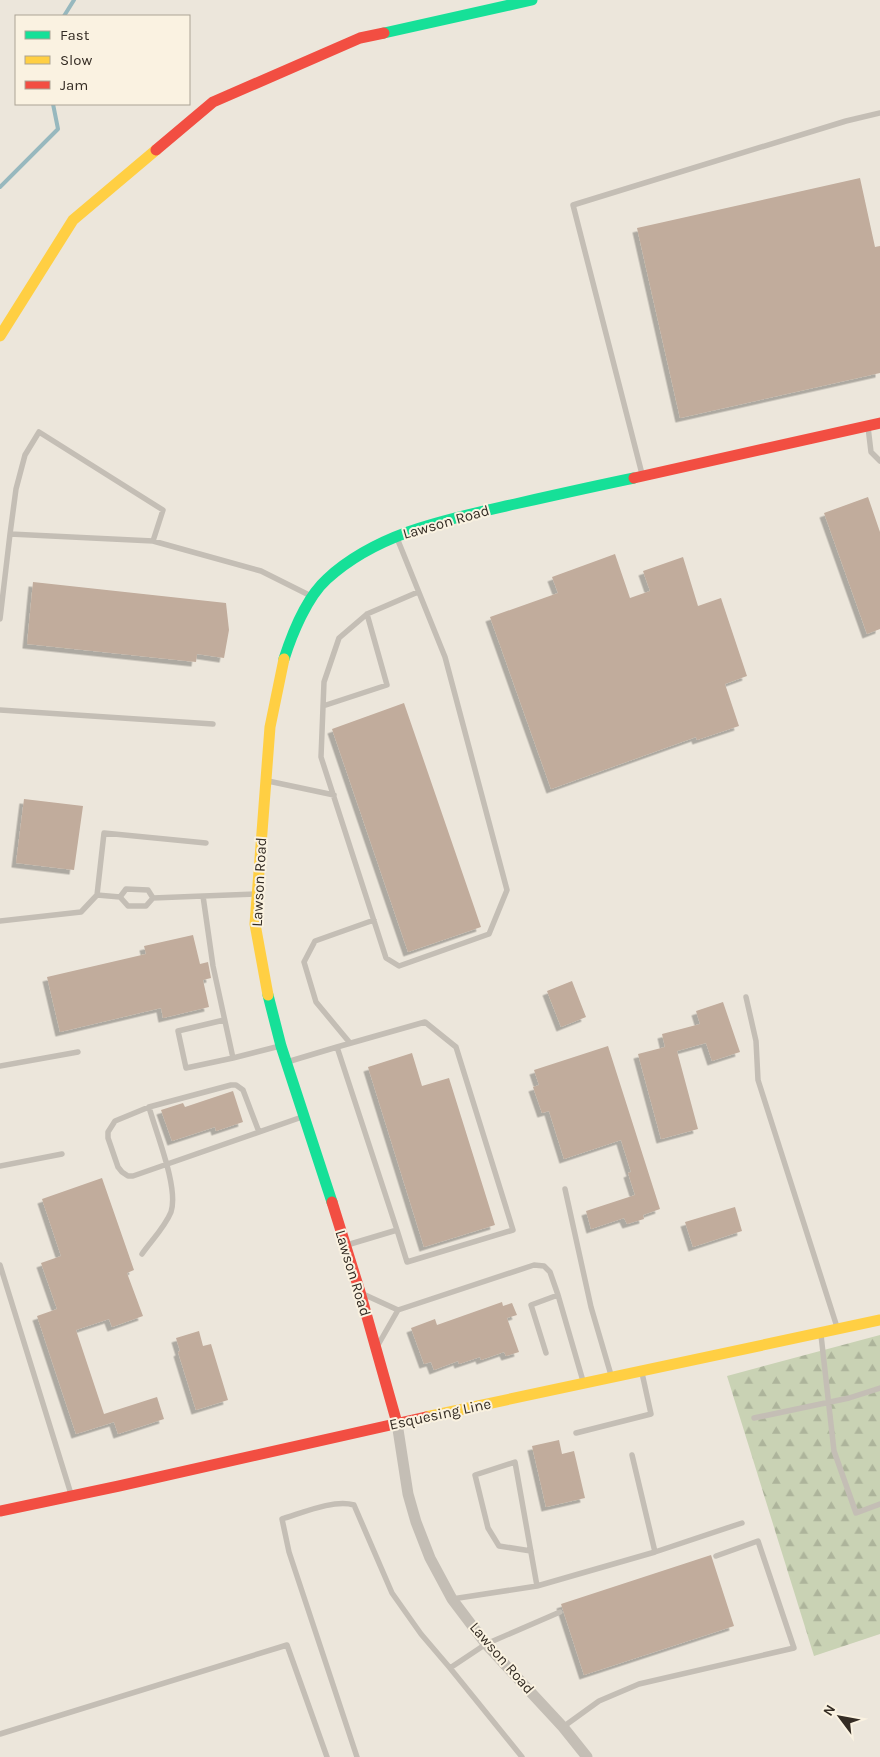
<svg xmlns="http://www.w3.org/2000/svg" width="880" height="1757" font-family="Karla,sans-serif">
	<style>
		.forest { fill: url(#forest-firs) }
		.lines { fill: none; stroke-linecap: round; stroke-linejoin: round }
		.stream { stroke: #97b8be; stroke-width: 4 }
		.building { fill: #c1ac9c; filter: url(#shadow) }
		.lane { stroke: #c4beb5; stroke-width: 5.5 }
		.street { stroke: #c4beb5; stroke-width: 11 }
		.fast { stroke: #16e098; stroke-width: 11 }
		.slow { stroke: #ffcf43; stroke-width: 11 }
		.jam { stroke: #f24e42; stroke-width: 11 }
		.labels { text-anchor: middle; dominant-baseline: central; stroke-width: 4; stroke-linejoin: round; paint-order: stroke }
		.street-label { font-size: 15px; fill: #342c24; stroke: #faf2e1 }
	</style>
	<defs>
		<pattern id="forest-firs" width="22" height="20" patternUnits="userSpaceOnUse" patternTransform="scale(1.25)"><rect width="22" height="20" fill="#c9d2b4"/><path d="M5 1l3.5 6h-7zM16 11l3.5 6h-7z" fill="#adb49b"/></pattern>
		<filter id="shadow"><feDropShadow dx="-4.5" dy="4.5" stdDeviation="0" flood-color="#0004"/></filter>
	</defs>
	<rect width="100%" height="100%" fill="#ece6db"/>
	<path class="forest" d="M880 1335V1634L814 1656 727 1376Z"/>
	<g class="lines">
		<path class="stream" d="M64 16 74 0
			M0 187 58 129 53 104"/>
	</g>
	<path class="building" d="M860 178 875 247 880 246V373L680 418 637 228Z
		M868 497 880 532V629L867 634 824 513Z
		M615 554 630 598 650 591 643 571 683 557 698 606 721 598 747 676 725 684 739 726 697 740 696 737 551 789 490 617 558 593 552 577Z
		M33 582 226 603 229 630 224 658 197 654 196 662 27 644Z
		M404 703 481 927 408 952 332 729Z
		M24 799 83 806 74 870 16 863Z
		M193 935 200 964 208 962 211 978 203 980 209 1007 163 1018 161 1008 60 1032 47 977 146 954 144 946Z
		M572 981 586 1017 561 1027 547 991Z
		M723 1002 740 1052 712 1061 706 1043 677 1051 698 1129 661 1139 638 1054 665 1047 662 1034 700 1024 696 1011Z
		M608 1046 660 1209 643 1215 644 1219 627 1224 624 1218 591 1229 586 1211 635 1195 628 1173 631 1172 621 1140 564 1159 549 1111 542 1113 533 1087 539 1085 534 1070Z
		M412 1053 422 1086 449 1078 495 1225 424 1247 368 1067Z
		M233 1091 243 1122 216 1131 215 1127 172 1141 161 1110 183 1103 185 1107Z
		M102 1178 134 1270 127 1273 143 1316 112 1327 109 1319 76 1330 104 1414 157 1397 164 1419 118 1434 114 1422 76 1434 37 1316 57 1309 41 1263 61 1256 42 1199Z
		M735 1207 742 1231 693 1247 685 1222Z
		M502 1302 503 1306 512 1303 517 1315 507 1318 519 1352 506 1356 504 1352 481 1360 480 1357 459 1364 458 1361 434 1370 431 1362 424 1364 411 1328 435 1319 437 1325Z
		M199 1331 203 1346 211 1344 228 1400 196 1410 178 1352 180 1351 176 1338Z
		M559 1440 562 1454 574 1451 585 1498 546 1507 532 1446Z
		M711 1555 734 1626 584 1675 561 1604Z"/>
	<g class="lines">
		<path class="lane" d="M868 427 871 452 880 461
			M642 474 573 205 846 121 880 113
			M10 534 16 489 25 455 39 432 163 510 153 541
			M397 538 445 657 507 890 489 934 399 966 386 958 321 757 324 682 339 638 367 614 418 592
			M0 619 10 534 153 541 261 571 311 596
			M323 706 387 685 367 614
			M0 710 213 724
			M268 781 334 795
			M256 894 203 896 213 966 233 1058 280 1046
			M120 897 97 895 104 833 206 843
			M153 898 148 890 126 889 120 897 128 906H146L153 898 203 896
			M0 921 81 912 97 895
			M746 997 756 1041 758 1080 837 1327
			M224 1020 178 1031 186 1068 233 1058
			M350 1043 316 1002 304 962 315 941 374 920
			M337 1047 425 1022 456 1047 513 1230 407 1262 397 1230
			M287 1062 337 1047 397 1230 347 1245
			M0 1066 78 1052
			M259 1132 243 1090 236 1085H231L149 1107 115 1121 108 1132V1138L118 1167 122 1172 128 1176H133L302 1117
			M0 1166 62 1154
			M565 1189 591 1307 611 1375
			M142 1254C151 1241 165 1227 171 1212 179 1188 156 1133 149 1107
			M0 1265 71 1494
			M363 1294 398 1310 378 1345
			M398 1310 534 1265 544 1266 550 1272 558 1295 583 1381
			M821 1335 834 1451 856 1513 880 1504
			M546 1353 531 1305 558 1295
			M754 1418 849 1398 880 1388
			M576 1433 651 1414 642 1373
			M632 1455 655 1552
			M531 1551 499 1546 488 1528 475 1475 515 1462 537 1586
			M452 1599 537 1586 655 1552 742 1523
			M563 1727 599 1701 639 1684 794 1648 758 1541 716 1556
			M0 1734 287 1645 327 1757
			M357 1757 289 1552 282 1519C302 1513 334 1499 354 1505L392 1593 421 1634 450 1668
			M522 1757 450 1668 486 1644 560 1612"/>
		<path class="street" d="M397 1423 408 1494 416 1522 430 1558 452 1599 486 1644 563 1727 587 1757"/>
		<path class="fast" d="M384 33 532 0
			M284 659C292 634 307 597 327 579 378 532 449 519 515 504 555 495 595 486 634 478
			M268 995 281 1046 332 1202"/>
		<path class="slow" d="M0 336 73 220 156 150
			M268 995 255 924 270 727 284 659
			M426 1417 880 1320"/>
		<path class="jam" d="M156 150 213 102 360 38 384 33
			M634 478 880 423
			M332 1202 360 1292 397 1423
			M0 1511 119 1486 426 1417"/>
	</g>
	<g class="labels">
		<g class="street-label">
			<text transform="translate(446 522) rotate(-16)">Lawson Road</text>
			<text transform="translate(259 882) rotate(-87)">Lawson Road</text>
			<text transform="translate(353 1273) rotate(73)">Lawson Road</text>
			<text transform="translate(440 1414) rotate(-12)">Esquesing Line</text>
			<text transform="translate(502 1658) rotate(49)">Lawson Road</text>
		</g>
	</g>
	<rect x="15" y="15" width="175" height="90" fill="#faf2e1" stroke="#aba395"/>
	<rect x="25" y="31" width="25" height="8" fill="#16e098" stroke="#aba395"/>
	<text x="60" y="40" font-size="15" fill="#342c24">Fast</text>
	<rect x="25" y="56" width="25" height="8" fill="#ffcf43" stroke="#aba395"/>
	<text x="60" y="65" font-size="15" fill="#342c24">Slow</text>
	<rect x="25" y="81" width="25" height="8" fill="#f24e42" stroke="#aba395"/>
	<text x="60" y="90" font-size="15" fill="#342c24">Jam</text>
	<g transform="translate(840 1717) rotate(302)" stroke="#faf2e1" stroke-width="4" paint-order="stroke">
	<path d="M0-4L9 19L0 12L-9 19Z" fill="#342c24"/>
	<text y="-8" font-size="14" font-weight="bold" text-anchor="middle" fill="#342c24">N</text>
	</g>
</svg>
